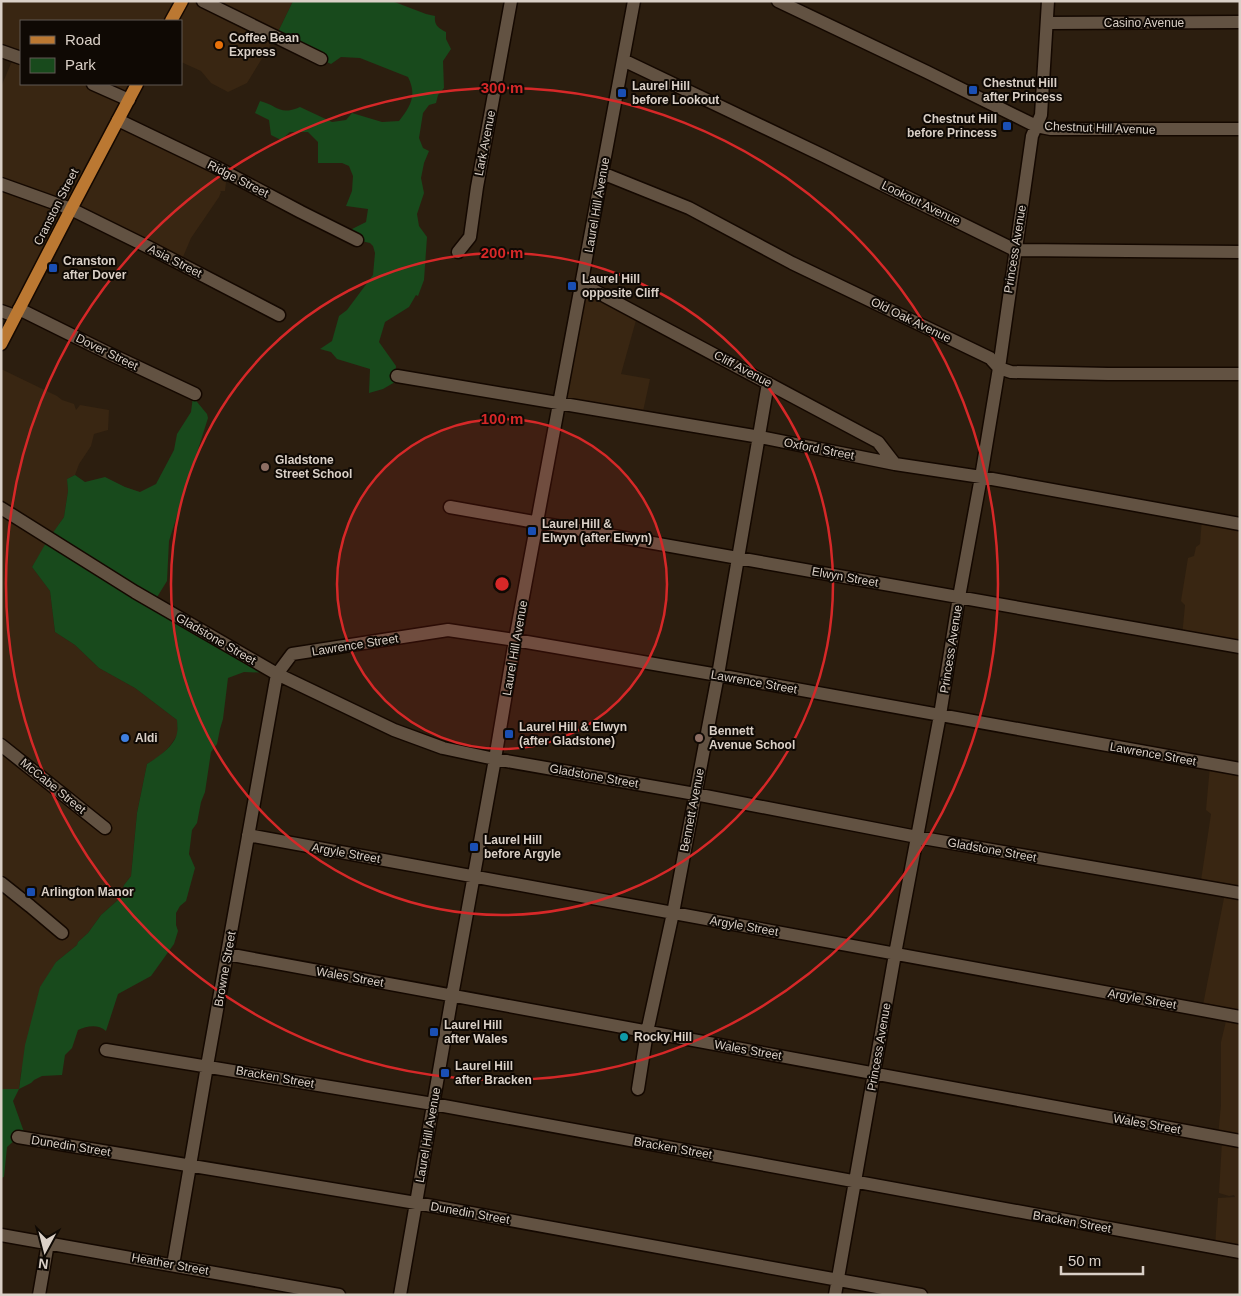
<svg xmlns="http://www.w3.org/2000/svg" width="1241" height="1296" font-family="Arial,sans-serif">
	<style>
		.built { fill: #392612 }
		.green { fill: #184a1c }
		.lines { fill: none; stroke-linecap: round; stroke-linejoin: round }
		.minor-casing { stroke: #140800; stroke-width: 15 }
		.major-casing { stroke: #140800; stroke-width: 15 }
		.minor { stroke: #625242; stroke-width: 12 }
		.major { stroke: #bb7832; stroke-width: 12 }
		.ring { fill: none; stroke: #d62828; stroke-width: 2.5 }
		.food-dot { fill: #e8710a; stroke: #0f0904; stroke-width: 2 }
		.transit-dot { fill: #1a4fb4; stroke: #0f0904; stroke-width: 2 }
		.education-dot { fill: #8d6e63; stroke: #0f0904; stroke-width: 2 }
		.shop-dot { fill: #3f7fe0; stroke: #0f0904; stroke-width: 2 }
		.culture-dot { fill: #0f9aa8; stroke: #0f0904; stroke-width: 2 }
		.labels { text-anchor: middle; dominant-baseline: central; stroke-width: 4; stroke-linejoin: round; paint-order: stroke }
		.street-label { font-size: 12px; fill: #dad0c7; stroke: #0f0904 }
		.poi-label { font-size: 12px; font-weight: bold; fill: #dad0c7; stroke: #0f0904; text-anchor: start }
		.centre { fill: #d62828; stroke: #0f0904; stroke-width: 2.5 }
		.ring-label { font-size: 15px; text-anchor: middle; font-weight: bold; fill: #d62828; stroke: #0f0904; stroke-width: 4; stroke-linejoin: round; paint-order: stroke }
	</style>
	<rect width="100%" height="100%" fill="#2c1e0f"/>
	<path class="built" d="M1 1H293L276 36 277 38 272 42 247 83 228 92 211 83 201 71 181 62V21H21V84H138L119 119 227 174 225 191H220L221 192 219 197 191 238 180 264 68 209 6 318 1 316V87L15 54 1 48Z
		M583 287 638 313 621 374 650 379 642 416 571 404 562 394Z
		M1 369 57 396 62 400 74 404 76 410 80 405 109 410 108 430 94 434 91 446 79 464 75 475 67 479 68 491 64 517 51 536 32 567 50 591 55 632 75 645 99 668 135 688 177 720 178 734 169 747 160 756 147 764 137 813 131 876 124 885 119 899 101 915 88 933 78 942 77 945 56 962 21 1072 19 1089 5 1090 1 1089Z
		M1202 518 1240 524V648L1182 637 1185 605 1181 601 1188 558 1194 556 1196 547 1200 544Z
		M1210 766 1240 771V1254L1215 1248 1218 1198 1235 1197 1234 1195 1229 1196 1219 1193 1222 1141 1218 1136 1221 1105V1042L1227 1017 1202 1010 1225 893 1200 887 1211 814 1206 810Z"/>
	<path class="green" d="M293 1H392L426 14 435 16C434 25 438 28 446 32V39L451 49 443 61 444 88 438 95 436 103 429 105 423 113 419 138 423 148 429 151 424 163 421 178 424 193 417 214 419 226 427 237 424 280 418 296 416 295 409 307 385 322 379 342 396 366 395 382 383 389 369 393 370 369 337 359 331 352 320 349 332 341 339 316 347 310 373 275 375 253 373 246 370 243 347 238 348 231 366 222 368 209 346 206 352 191 353 176 349 166 342 163H318V142L308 132H290L281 140 271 135 269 120 255 113 260 101C279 106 279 116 300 107L332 122 346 120 352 113 382 122 399 121C411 106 417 95 408 77L360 58 341 57 331 64 300 50 276 36Z
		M193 397 207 414 208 418 169 541 167 581 154 602 272 673 244 672 228 678 223 719 220 729 217 744 211 752 205 792 201 802 197 823 192 830 189 854 195 868 186 901 180 906 176 913V925L178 931 174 944 151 976 118 994 106 1031C98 1024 87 1026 78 1030L72 1048 65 1055 62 1075 42 1076 34 1080 31 1083 19 1089 13 1101 24 1132 7 1147 4 1177 1 1178V1089H19L25 1045 40 987 56 962 77 945 78 942 88 933 101 915 119 899 124 885 131 876 137 813 147 764C158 757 175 746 177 733 178 729 177 724 177 720L135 688 99 668 75 645 55 632 50 591 32 567 47 541 64 517 68 491 67 479 75 475 85 482 105 477 125 487 140 492 156 484 174 450 177 434 191 412Z"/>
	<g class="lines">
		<g class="minor-casing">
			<path id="minor" d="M203 1 321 59
				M778 1 927 72 1036 126 1051 129H1240
				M1047 23 1240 22
				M1 51 21 58
				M623 60 824 156 1015 250 1240 252
				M93 84 129 100
				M118 120 216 167 301 212 357 240
				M602 173 689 208 792 263 990 358 999 368 1011 372 1108 374H1240
				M1 184 71 209 150 248 279 315
				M458 252 470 237 477 187 511 1
				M582 284 878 442 895 464
				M19 309 112 355 195 394
				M1 311 15 316
				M397 376 760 437 895 464 981 477 1240 524
				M450 507 1240 647
				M1 508 135 592 277 674 394 730 443 748 495 759 695 794 917 837 1240 893
				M1 745 105 828
				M248 835 1240 1017
				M1 883 30 906 62 933
				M227 954 1240 1141
				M106 1050 433 1104 1240 1252
				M638 1089 647 1032 673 913 718 675 768 383
				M18 1137 416 1203 921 1295
				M1 1235 339 1295
				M173 1265 207 1066 277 674 292 654 448 630 515 640 718 675 1240 769
				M39 1295 48 1243
				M400 1295 452 996 495 759 515 640 634 1
				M835 1295 895 954 940 715 959 597 981 477 999 368 1032 136 1041 115 1048 1"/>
		</g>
		<g class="major-casing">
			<path id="major" d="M171 21 182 1
				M1 344 71 209 137 84"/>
		</g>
		<use href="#minor" class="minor"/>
		<use href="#major" class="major"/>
	</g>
	<circle cx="502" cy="584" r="165" fill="#d62828" fill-opacity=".12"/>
	<g class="ring">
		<circle cx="502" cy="584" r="165"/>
		<circle cx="502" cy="584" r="331"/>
		<circle cx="502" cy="584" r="496"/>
	</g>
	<circle class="food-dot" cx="219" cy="45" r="5"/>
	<g class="transit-dot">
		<rect x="968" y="85" width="10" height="10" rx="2.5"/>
		<rect x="617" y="88" width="10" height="10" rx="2.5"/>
		<rect x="1002" y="121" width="10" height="10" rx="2.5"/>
		<rect x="48" y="263" width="10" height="10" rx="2.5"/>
		<rect x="567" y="281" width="10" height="10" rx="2.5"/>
		<rect x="527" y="526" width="10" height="10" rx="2.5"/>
		<rect x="504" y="729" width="10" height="10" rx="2.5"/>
		<rect x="469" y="842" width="10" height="10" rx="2.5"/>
		<rect x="26" y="887" width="10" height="10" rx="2.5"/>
		<rect x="429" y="1027" width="10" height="10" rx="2.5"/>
		<rect x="440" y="1068" width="10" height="10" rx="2.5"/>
	</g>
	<g class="education-dot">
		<circle cx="265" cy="467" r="5"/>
		<circle cx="699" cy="738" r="5"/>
	</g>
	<circle class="shop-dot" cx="125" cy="738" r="5"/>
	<circle class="culture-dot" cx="624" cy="1037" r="5"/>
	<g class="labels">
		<g class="street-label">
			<text x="1144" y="23">Casino Avenue</text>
			<text transform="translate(1100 128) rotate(2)">Chestnut Hill Avenue</text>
			<text transform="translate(485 143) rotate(-79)">Lark Avenue</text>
			<text transform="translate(238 179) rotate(27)">Ridge Street</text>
			<text transform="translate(921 203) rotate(26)">Lookout Avenue</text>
			<text transform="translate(597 205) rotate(-80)">Laurel Hill Avenue</text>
			<text transform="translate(56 207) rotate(-63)">Cranston Street</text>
			<text transform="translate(1015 249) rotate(-81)">Princess Avenue</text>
			<text transform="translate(175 261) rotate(27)">Asia Street</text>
			<text transform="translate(911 320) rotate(26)">Old Oak Avenue</text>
			<text transform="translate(107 352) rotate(26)">Dover Street</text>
			<text transform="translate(743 369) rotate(28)">Cliff Avenue</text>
			<text transform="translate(819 449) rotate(11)">Oxford Street</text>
			<text transform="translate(845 577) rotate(10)">Elwyn Street</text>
			<text transform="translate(216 639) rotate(30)">Gladstone Street</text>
			<text transform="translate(355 645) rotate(-9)">Lawrence Street</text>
			<text transform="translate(515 648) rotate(-80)">Laurel Hill Avenue</text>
			<text transform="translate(951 649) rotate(-81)">Princess Avenue</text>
			<text transform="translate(754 682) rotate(10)">Lawrence Street</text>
			<text transform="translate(1153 754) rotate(10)">Lawrence Street</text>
			<text transform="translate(594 776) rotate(10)">Gladstone Street</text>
			<text transform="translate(53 786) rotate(39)">McCabe Street</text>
			<text transform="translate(692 810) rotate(-79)">Bennett Avenue</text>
			<text transform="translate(992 850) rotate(10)">Gladstone Street</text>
			<text transform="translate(346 853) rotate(10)">Argyle Street</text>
			<text transform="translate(744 926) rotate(10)">Argyle Street</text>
			<text transform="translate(225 969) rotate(-80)">Browne Street</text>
			<text transform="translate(350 977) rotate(10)">Wales Street</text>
			<text transform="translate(1142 999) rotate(10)">Argyle Street</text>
			<text transform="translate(879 1047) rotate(-80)">Princess Avenue</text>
			<text transform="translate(748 1050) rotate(10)">Wales Street</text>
			<text transform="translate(275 1077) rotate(10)">Bracken Street</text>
			<text transform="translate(1147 1124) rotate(10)">Wales Street</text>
			<text transform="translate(428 1135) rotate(-80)">Laurel Hill Avenue</text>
			<text transform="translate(71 1146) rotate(9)">Dunedin Street</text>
			<text transform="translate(673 1148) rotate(10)">Bracken Street</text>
			<text transform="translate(470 1213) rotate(10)">Dunedin Street</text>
			<text transform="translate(1072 1222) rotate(10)">Bracken Street</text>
			<text transform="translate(170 1264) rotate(10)">Heather Street</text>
		</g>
		<g class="poi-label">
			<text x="229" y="38">Coffee Bean<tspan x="229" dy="14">Express</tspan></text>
			<text x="983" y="83">Chestnut Hill<tspan x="983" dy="14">after Princess</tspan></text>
			<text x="632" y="86">Laurel Hill<tspan x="632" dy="14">before Lookout</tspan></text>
			<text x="997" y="119" text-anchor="end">Chestnut Hill<tspan x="997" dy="14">before Princess</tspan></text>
			<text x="63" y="261">Cranston<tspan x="63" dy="14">after Dover</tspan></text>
			<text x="582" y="279">Laurel Hill<tspan x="582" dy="14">opposite Cliff</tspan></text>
			<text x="275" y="460">Gladstone<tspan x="275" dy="14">Street School</tspan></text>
			<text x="542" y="524">Laurel Hill &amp;<tspan x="542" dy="14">Elwyn (after Elwyn)</tspan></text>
			<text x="519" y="727">Laurel Hill &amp; Elwyn<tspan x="519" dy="14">(after Gladstone)</tspan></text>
			<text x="709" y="731">Bennett<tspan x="709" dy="14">Avenue School</tspan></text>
			<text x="135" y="738">Aldi</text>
			<text x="484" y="840">Laurel Hill<tspan x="484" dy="14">before Argyle</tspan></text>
			<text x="41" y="892">Arlington Manor</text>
			<text x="444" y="1025">Laurel Hill<tspan x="444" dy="14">after Wales</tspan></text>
			<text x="634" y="1037">Rocky Hill</text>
			<text x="455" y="1066">Laurel Hill<tspan x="455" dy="14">after Bracken</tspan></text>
		</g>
	</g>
	<circle cx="502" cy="584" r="8" class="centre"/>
	<g class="ring-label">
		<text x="502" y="93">300 m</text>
		<text x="502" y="258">200 m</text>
		<text x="502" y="424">100 m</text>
	</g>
	<rect width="1241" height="1296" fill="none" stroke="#dad0c7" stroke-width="5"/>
	<rect x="20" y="20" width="162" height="65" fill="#0f0904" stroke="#605952"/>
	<rect x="30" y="36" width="25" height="8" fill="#bb7832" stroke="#605952"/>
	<text x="65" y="45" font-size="15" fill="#dad0c7">Road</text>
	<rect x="30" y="58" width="25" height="15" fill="#184a1c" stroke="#605952"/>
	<text x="65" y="70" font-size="15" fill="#dad0c7">Park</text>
	<g transform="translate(45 1251) rotate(187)" stroke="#0f0904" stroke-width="4" paint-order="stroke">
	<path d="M0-4L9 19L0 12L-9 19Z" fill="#dad0c7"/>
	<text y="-8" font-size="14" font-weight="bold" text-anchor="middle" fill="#dad0c7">N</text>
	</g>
	<path d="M1061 1266v8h82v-8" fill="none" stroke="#dad0c7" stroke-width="2.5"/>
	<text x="1068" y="1266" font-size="15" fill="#dad0c7" stroke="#0f0904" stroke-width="4" paint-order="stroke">50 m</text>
</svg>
